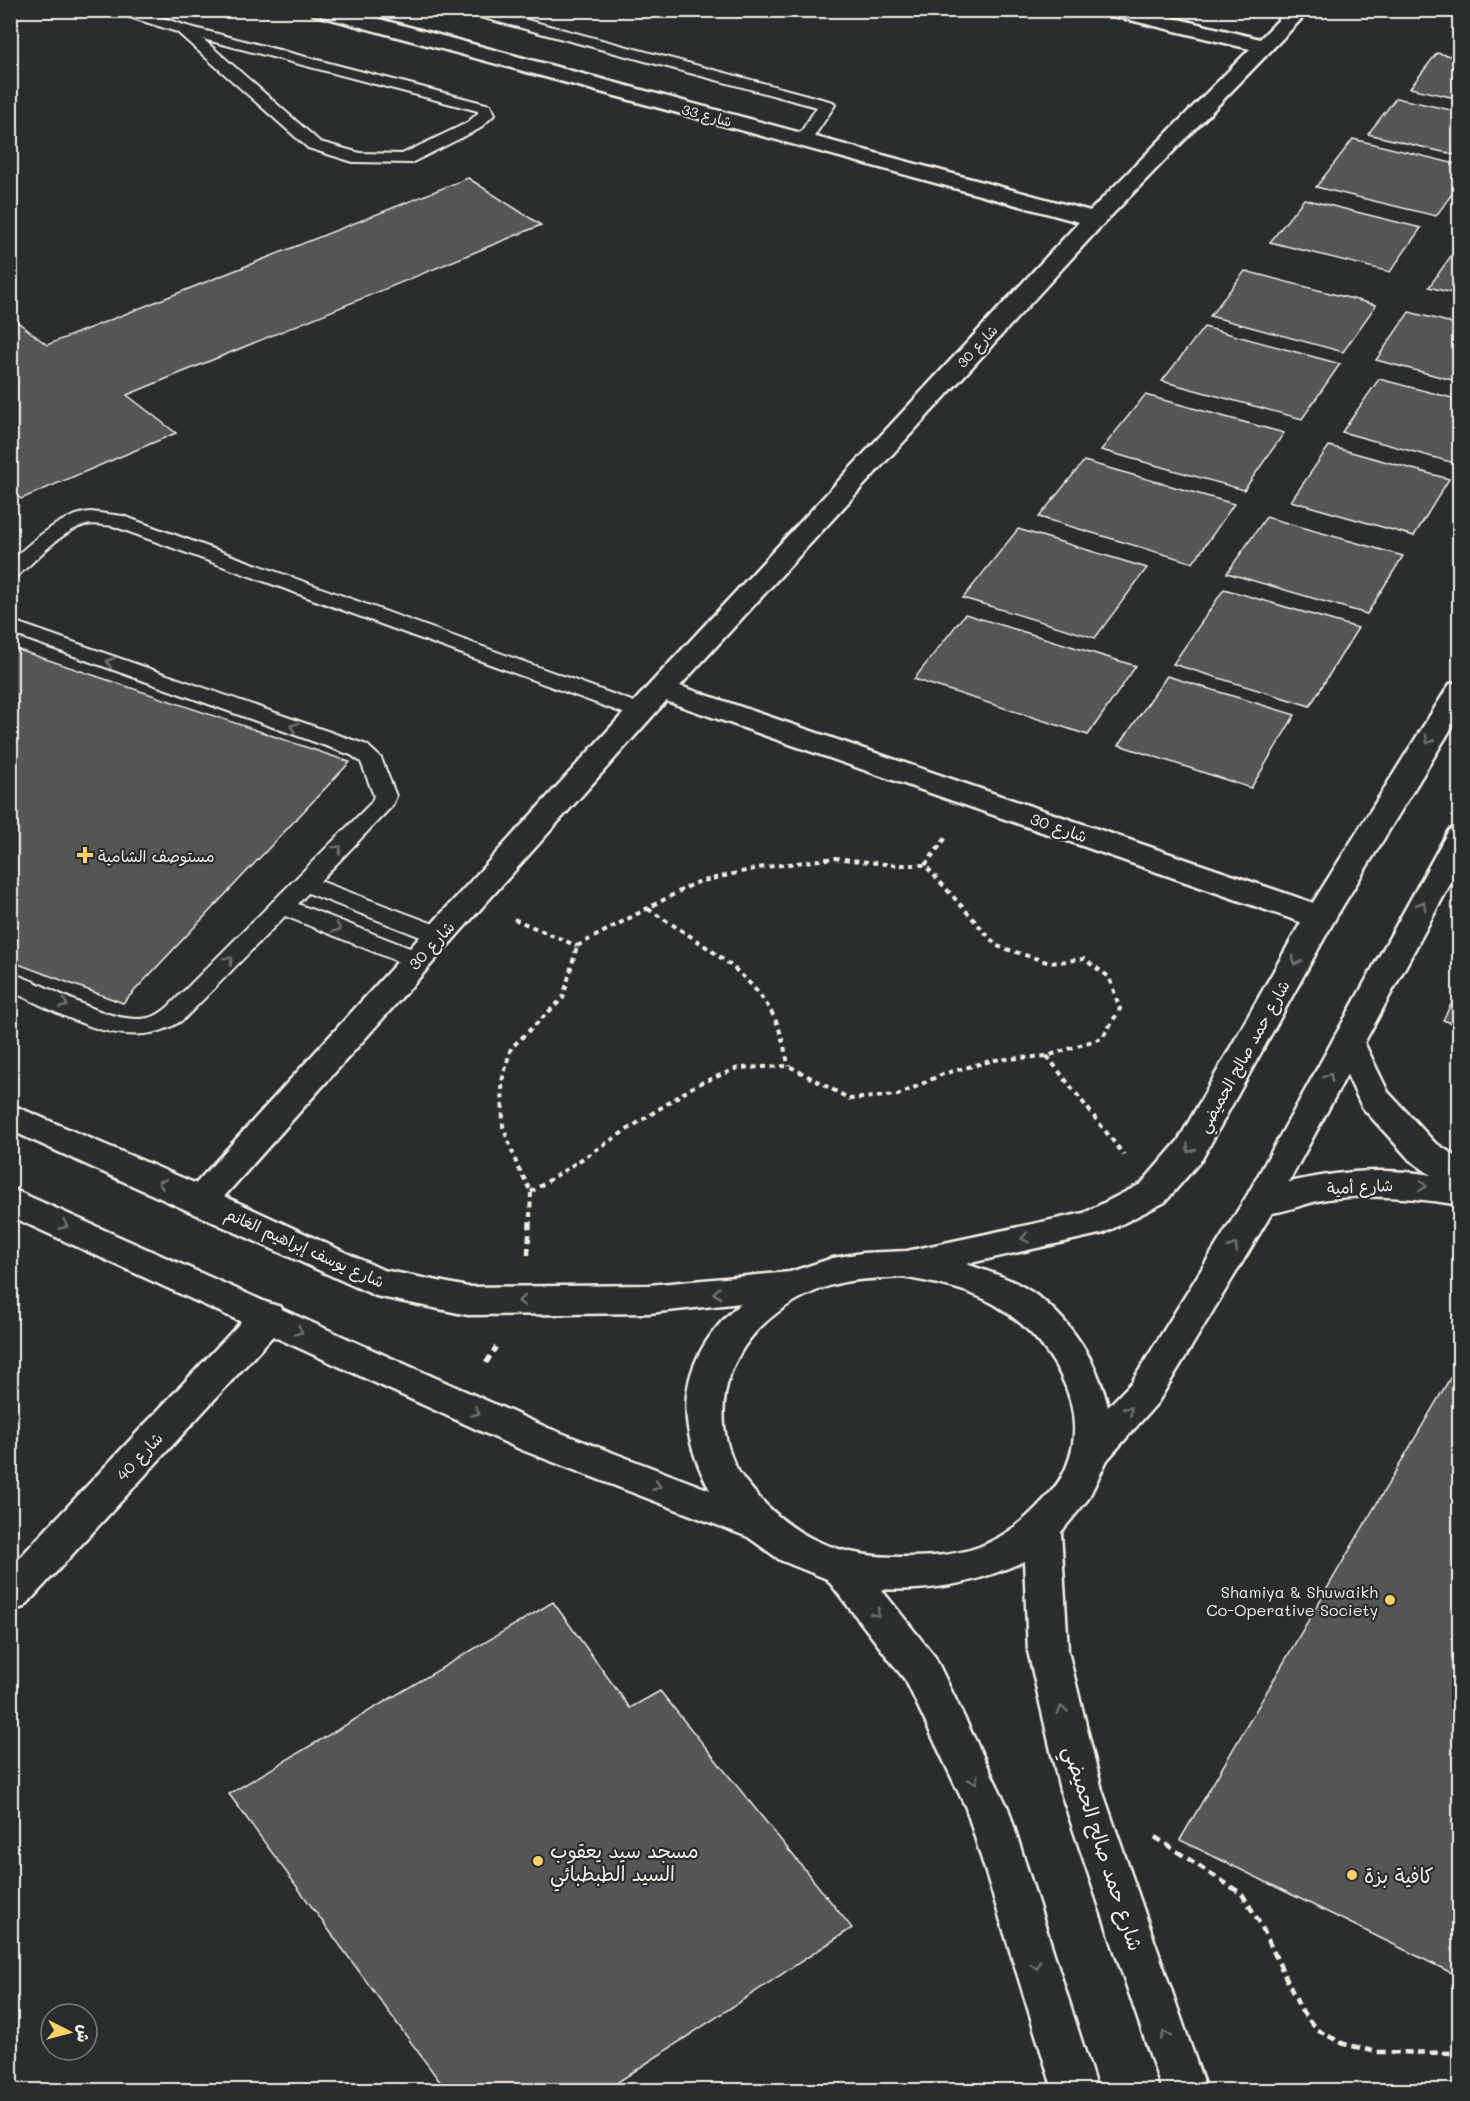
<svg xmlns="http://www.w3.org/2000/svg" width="1470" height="2101" font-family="Mali,'Playpen Sans Arabic',sans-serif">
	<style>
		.building { fill: #555756; stroke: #f4f1e8; stroke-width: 1.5 }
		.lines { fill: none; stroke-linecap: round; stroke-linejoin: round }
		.lane-casing { stroke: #f4f1e8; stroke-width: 4 }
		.street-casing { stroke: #f4f1e8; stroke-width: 5 }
		.secondary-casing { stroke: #f4f1e8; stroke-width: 5 }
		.path-far1 { stroke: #f4f1e8; stroke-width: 4; stroke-dasharray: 5 4.5; stroke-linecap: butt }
		.path { stroke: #f4f1e8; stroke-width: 4.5; stroke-dasharray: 8 5; stroke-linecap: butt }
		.lane { fill: #2a2d2e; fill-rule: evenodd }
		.street { fill: #2a2d2e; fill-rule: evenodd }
		.secondary { fill: #2a2d2e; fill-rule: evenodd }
		.oneway { stroke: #71726f }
		.poi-dot { fill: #ffd166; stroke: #2a2d2e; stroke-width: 2 }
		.labels { text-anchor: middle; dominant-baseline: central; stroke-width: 4.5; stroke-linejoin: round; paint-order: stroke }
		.far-street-label { font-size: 14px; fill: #f4f1e8; stroke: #2a2d2e }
		.street-label { font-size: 16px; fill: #f4f1e8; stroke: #2a2d2e }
		.poi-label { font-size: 16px; fill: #f4f1e8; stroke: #2a2d2e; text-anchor: start }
		.near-street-label { font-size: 20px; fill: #f4f1e8; stroke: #2a2d2e }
		.near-poi-label { font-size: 20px; fill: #f4f1e8; stroke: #2a2d2e; text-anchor: start }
	</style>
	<rect width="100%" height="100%" fill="#2a2d2e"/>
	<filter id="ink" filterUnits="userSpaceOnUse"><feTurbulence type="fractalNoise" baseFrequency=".0167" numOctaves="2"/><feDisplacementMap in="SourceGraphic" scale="12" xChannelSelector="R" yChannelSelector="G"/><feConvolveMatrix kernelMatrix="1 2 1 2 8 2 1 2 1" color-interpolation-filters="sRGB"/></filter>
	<g filter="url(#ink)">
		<path class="building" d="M1437 53 1460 58V99L1410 88Z
			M1396 98 1460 112V156L1368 134Z
			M1353 139 1460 165V183L1436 216 1316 187Z
			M468 178 541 225 127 395 176 433 21 499 10 490V316L47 345Z
			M1304 199 1421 228 1390 272 1270 242Z
			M1460 243V295L1429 287Z
			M1245 271 1376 305 1343 352 1210 316Z
			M1409 312 1460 325V382L1376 360Z
			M1204 327 1340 364 1302 419 1162 381Z
			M1379 379 1460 400V453L1454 463 1342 432Z
			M1145 395 1284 433 1244 490 1101 450Z
			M1329 446 1449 479 1414 536 1291 501Z
			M1084 461 1234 504 1193 563 1039 517Z
			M1266 517 1403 556 1367 614 1227 573Z
			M1018 529 1147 568 1095 638 963 598Z
			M1224 589 1358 628 1310 706 1173 664Z
			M965 614 1136 666 1088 735 914 679Z
			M10 647 350 762 123 1003 10 961Z
			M1167 676 1295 715 1251 788 1119 745Z
			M1460 987V1026L1443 1020Z
			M1460 1361V1977L1180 1840Z
			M553 1602 630 1708 660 1691 852 1928 606 2090H446L229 1794Z"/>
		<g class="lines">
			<g class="lane-casing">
				<path id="lane" d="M115 10H139L187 26 490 105 495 114 479 129 411 163 353 162 308 148 177 32 117 13ZM203 39 478 111V113L467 123 402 154 360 153 320 142Z
					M463 10H490L833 102 835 105 809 144H797L795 141 817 107 465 13Z
					M91 512 123 516 648 707 652 712 648 717 641 719 634 717 113 526C104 525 94 523 85 525 59 532 37 560 17 576L10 578V561C34 541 58 515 91 512Z
					M10 620 367 745 381 758 396 796 392 806 320 881 447 929 451 935 447 941 439 943 431 941 308 893 298 904 425 954 429 960 425 966 417 968 409 966 285 916 184 1019C129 1058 64 1014 10 991V973C50 984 112 1029 152 1017 158 1015 163 1011 168 1007L371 803 374 796 361 762 351 755 10 633Z"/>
			</g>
			<g class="street-casing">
				<path id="street" d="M310 10H346L1090 211 1250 49 1105 14 1102 10H1141L1260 39 1288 10H1310L1103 224 680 686 1331 909 1336 917 1331 925 1320 928 1309 925 666 701 213 1209 201 1213 189 1209 184 1200 189 1191 651 683 1079 222 313 14Z
					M1348 1030 1360 1034 1388 1092 1434 1142 1460 1159V1205C1418 1198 1377 1194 1335 1198 1306 1200 1276 1220 1249 1211L1244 1202 1249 1193C1308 1175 1370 1165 1431 1175L1410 1160 1362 1107 1332 1042 1336 1034Z
					M268 1303 281 1307 286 1317 281 1327 24 1607 10 1611V1568L255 1307Z"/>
			</g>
			<g class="secondary-casing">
				<path id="secondary" d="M1460 681V714L1336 917 1202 1159 1165 1202 1104 1233 966 1264C983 1270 1001 1275 1018 1284 1064 1308 1097 1358 1108 1407L1132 1382 1248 1194 1445 837 1449 830 1460 827V866L1273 1211 1158 1402 1107 1460 1088 1499 1061 1532 1068 1651 1102 1790 1206 2090H1162L1060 1790 1028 1651 1024 1561C978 1583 932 1592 881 1589L935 1657 1008 1808 1097 2090H1053L966 1808 906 1681 827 1579 780 1560 748 1537 522 1450 10 1216V1188L548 1428 710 1490C672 1419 678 1357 741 1303L649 1313 468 1315 376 1296 10 1130V1104L213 1191 383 1270 468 1287 649 1285 790 1272 833 1258 862 1253 907 1251 1084 1213 1141 1184 1178 1141 1304 917 1446 690 1450 684ZM903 1277C934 1283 966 1288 994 1304 1048 1336 1093 1405 1066 1468 1060 1483 1048 1496 1036 1508 1020 1525 1001 1538 979 1547 954 1556 926 1557 900 1557 832 1557 787 1534 745 1481 733 1466 726 1445 724 1426 718 1357 766 1307 829 1286 852 1278 879 1279 903 1277Z"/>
			</g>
			<path class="path-far1" d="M925 865 948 835
				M648 909C692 938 749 968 774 1017 782 1032 784 1050 789 1066
				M514 919 577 946
				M1047 1056 1124 1155
				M531 1192 696 1085 738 1068 789 1066 850 1099 898 1095 943 1074 994 1060 1047 1056 1102 1038 1120 1009 1109 977 1084 959 1050 963 997 946 925 865H893L835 858 758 868 695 883 577 946
				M530 1217 531 1192 517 1165 503 1126 502 1081 511 1048 563 998 577 946"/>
			<path class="path" d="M528 1255 530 1215
				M486 1363 496 1347
				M1155 1837 1242 1894 1260 1923 1301 2010 1317 2030 1344 2044 1377 2052 1460 2053"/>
			<use href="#lane" class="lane"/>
			<use href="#street" class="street"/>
			<use href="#secondary" class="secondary"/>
		</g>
		<defs><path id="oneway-chevron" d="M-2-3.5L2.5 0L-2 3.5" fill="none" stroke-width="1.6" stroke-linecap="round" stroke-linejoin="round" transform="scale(1.5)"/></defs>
		<g class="oneway">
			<use href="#oneway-chevron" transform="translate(110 662) rotate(-160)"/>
			<use href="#oneway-chevron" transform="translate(294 727) rotate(-160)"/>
			<use href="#oneway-chevron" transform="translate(1429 740) rotate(122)"/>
			<use href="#oneway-chevron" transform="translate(338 849) rotate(-45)"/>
			<use href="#oneway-chevron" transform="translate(1422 905) rotate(-62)"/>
			<use href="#oneway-chevron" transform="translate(337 928) rotate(22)"/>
			<use href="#oneway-chevron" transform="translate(229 960) rotate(-45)"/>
			<use href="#oneway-chevron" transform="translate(1296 961) rotate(119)"/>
			<use href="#oneway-chevron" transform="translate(64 1004) rotate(24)"/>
			<use href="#oneway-chevron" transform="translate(1329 1077) rotate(-62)"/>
			<use href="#oneway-chevron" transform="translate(1190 1149) rotate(125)"/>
			<use href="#oneway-chevron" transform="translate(162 1183) rotate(-156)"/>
			<use href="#oneway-chevron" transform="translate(1423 1186) rotate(9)"/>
			<use href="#oneway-chevron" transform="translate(64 1225) rotate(24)"/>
			<use href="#oneway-chevron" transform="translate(1025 1238) rotate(168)"/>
			<use href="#oneway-chevron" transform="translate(1234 1247) rotate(-59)"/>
			<use href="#oneway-chevron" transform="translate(717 1293) rotate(174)"/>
			<use href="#oneway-chevron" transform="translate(522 1301) rotate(-180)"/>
			<use href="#oneway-chevron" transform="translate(299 1331) rotate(24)"/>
			<use href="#oneway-chevron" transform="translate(1129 1410) rotate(-48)"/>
			<use href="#oneway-chevron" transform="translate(476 1412) rotate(24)"/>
			<use href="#oneway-chevron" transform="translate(657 1486) rotate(21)"/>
			<use href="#oneway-chevron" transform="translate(876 1613) rotate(52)"/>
			<use href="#oneway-chevron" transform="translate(1062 1710) rotate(-103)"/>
			<use href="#oneway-chevron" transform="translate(974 1780) rotate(65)"/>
			<use href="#oneway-chevron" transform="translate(1036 1965) rotate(73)"/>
			<use href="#oneway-chevron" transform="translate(1165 2035) rotate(-109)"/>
		</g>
	</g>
	<g class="poi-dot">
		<path d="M82 846h6v6h6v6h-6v6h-6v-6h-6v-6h6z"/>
		<circle cx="1390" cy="1600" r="6"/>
		<circle cx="538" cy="1861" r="6"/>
		<circle cx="1352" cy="1875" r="6"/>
	</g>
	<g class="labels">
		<g class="far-street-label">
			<text transform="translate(707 115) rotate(15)">شارع 33</text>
			<text transform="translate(977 346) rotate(-47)">شارع 30</text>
		</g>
		<g class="street-label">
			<text transform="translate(1059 827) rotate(19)">شارع 30</text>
			<text transform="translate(431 945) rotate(-48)">شارع 30</text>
			<text transform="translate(1243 1056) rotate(-61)">شارع حمد صالح الحميضي</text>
			<text transform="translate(1360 1186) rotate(-3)">شارع أمية</text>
			<text transform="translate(305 1247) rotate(24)">شارع يوسف إبراهيم الغانم</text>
			<text transform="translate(139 1456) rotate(-47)">شارع 40</text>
		</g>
		<g class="poi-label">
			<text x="98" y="855">مستوصف الشامية</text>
			<text x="1378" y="1591" text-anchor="end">Shamiya &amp; Shuwaikh<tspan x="1378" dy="18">Co-Operative Society</tspan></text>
		</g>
		<g class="near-street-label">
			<text transform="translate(1104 1848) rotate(72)">شارع حمد صالح الحميضي</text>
		</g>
		<g class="near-poi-label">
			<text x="550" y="1850">مسجد سيد يعقوب<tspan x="550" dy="23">السيد الطبطبائي</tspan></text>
			<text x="1364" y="1875">كافية بزة</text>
		</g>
	</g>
	<rect width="1470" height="2101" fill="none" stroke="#2a2d2e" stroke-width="36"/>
	<rect x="18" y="18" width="1434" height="2065" fill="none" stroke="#f4f1e8" stroke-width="2" filter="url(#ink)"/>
	<g transform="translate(69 2032) rotate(96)"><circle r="28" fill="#2a2d2e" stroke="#7b7b78" stroke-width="1.5"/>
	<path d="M0-4.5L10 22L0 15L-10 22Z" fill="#ffd166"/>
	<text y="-9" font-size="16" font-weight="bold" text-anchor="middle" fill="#f4f1e8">ش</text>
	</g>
</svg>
